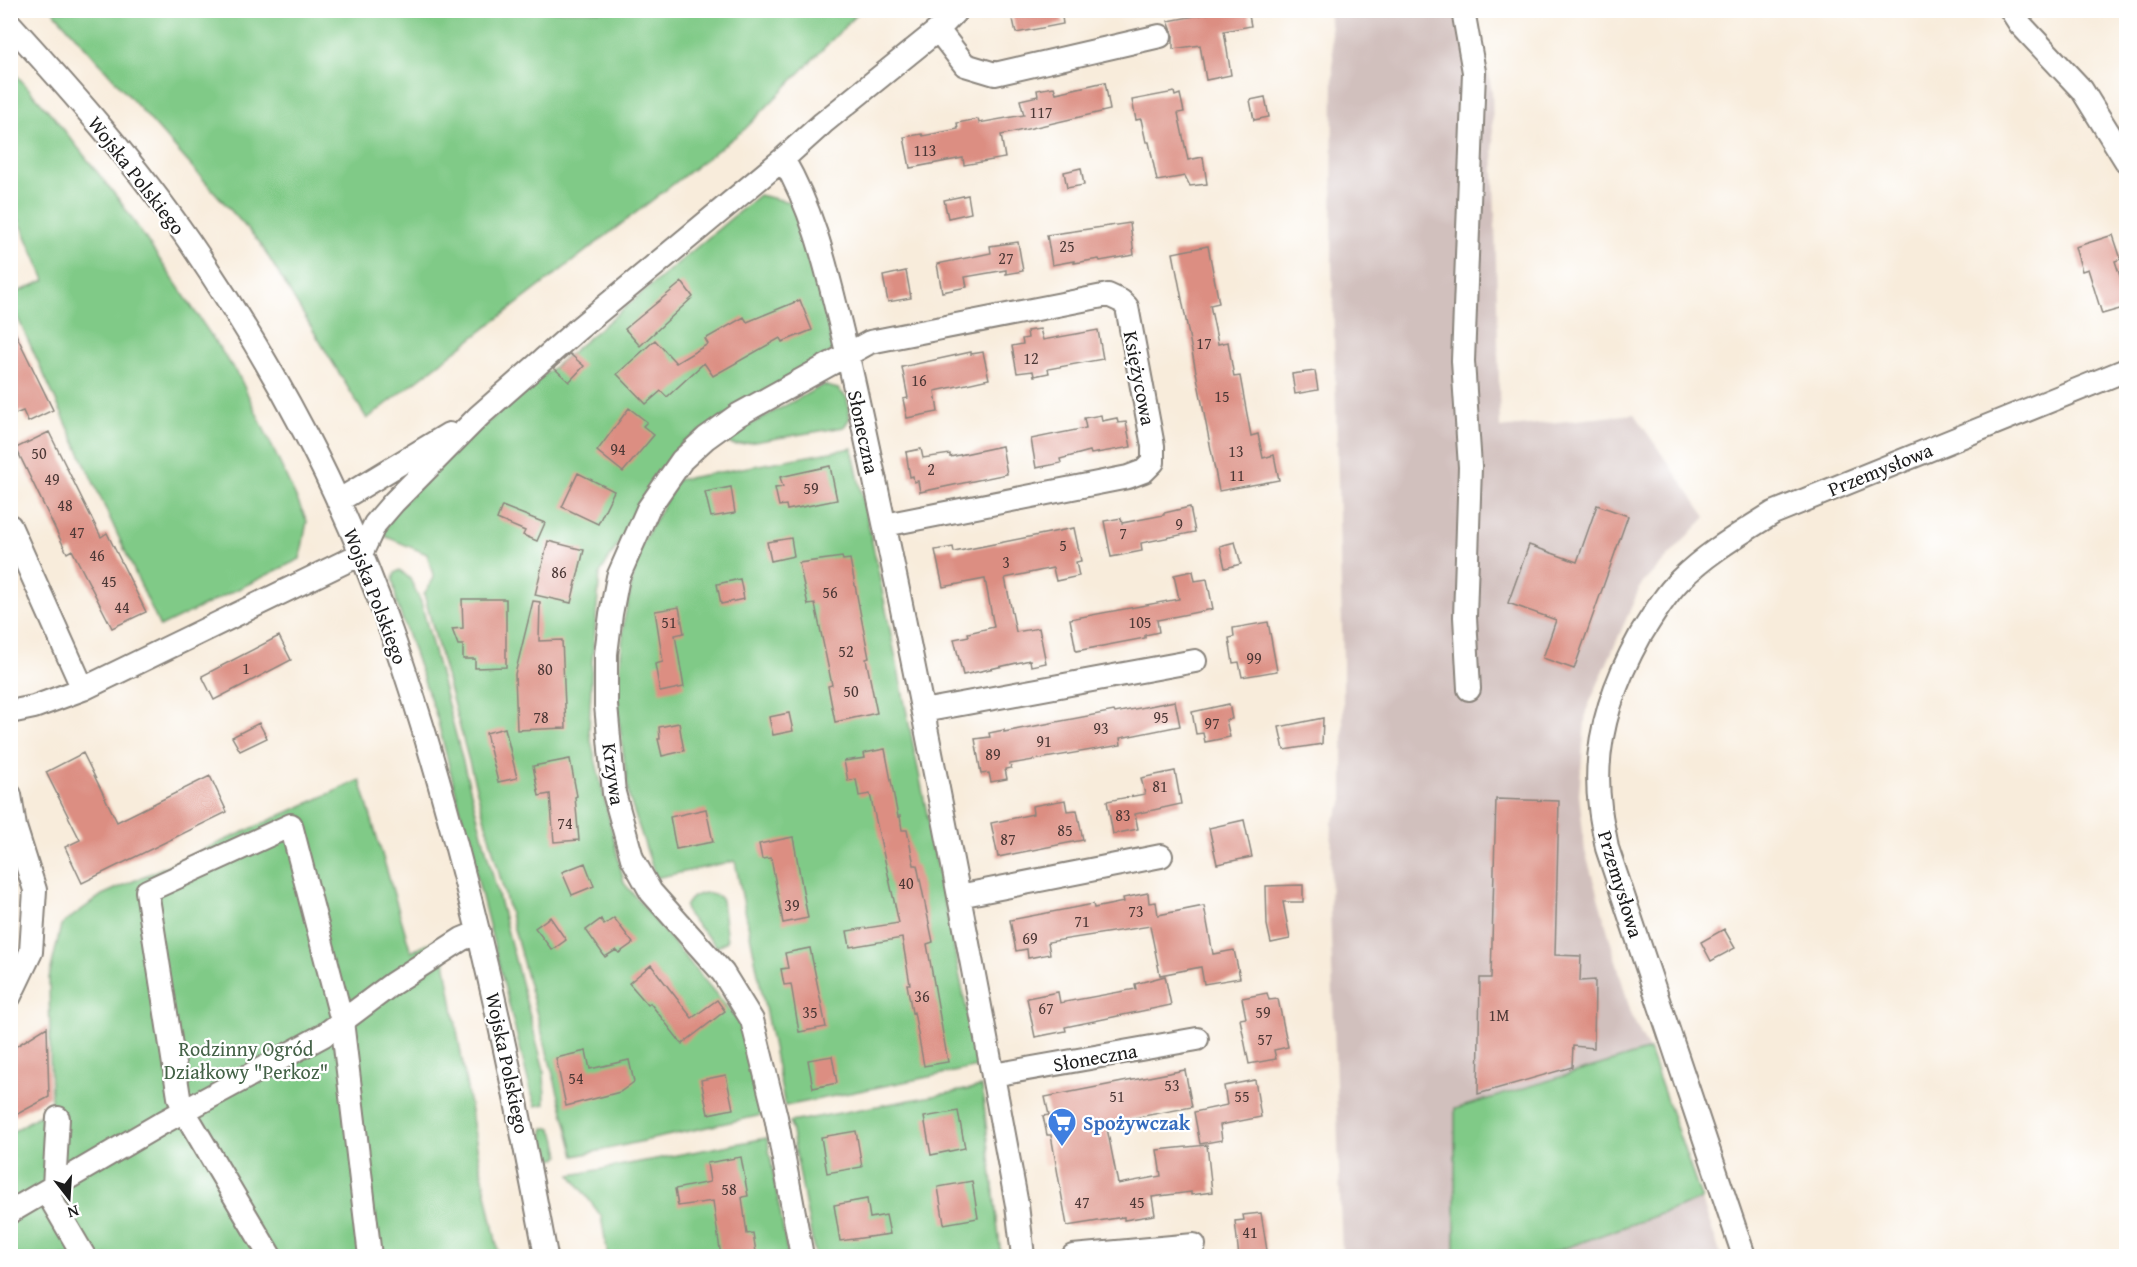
<svg xmlns="http://www.w3.org/2000/svg" width="2137" height="1267" font-family="'Gentium Book Plus',serif">
	<style>
		.built { fill: #f5d3c2 }
		.industrial { fill: #d1c0bd }
		.green { fill: #80ca87; stroke: #4e7352; stroke-width: 1.5 }
		.building { fill: #dc8e82 }
		.lines { fill: none; stroke-linecap: round; stroke-linejoin: round }
		.minor-casing { stroke: #8a847c; stroke-width: 26 }
		.minor { stroke: #fff; stroke-width: 22 }
		.labels { text-anchor: middle; dominant-baseline: central; stroke-width: 4.5; stroke-linejoin: round; paint-order: stroke }
		.number-label { font-size: 16px; fill: #4c3836 }
		.street-label { font-size: 20px; fill: #1c1c1c; stroke: #fff }
		.park-label { font-size: 20px; fill: #446247; stroke: #fff }
		.shop-label { font-size: 20px; font-weight: bold; fill: #366cbe; stroke: #fff; text-anchor: start }
	</style>
	<rect width="100%" height="100%" fill="#fff"/>
	<filter id="ink" filterUnits="userSpaceOnUse"><feTurbulence type="fractalNoise" baseFrequency=".0167" numOctaves="2"/><feDisplacementMap in="SourceGraphic" scale="12" xChannelSelector="R" yChannelSelector="G"/><feConvolveMatrix kernelMatrix="1 2 1 2 8 2 1 2 1" color-interpolation-filters="sRGB"/></filter>
	<filter id="wash" filterUnits="userSpaceOnUse"><feTurbulence type="fractalNoise" baseFrequency=".008" numOctaves="4" result="noise"/><feDisplacementMap in="SourceGraphic" scale="24" xChannelSelector="R" yChannelSelector="G"/><feGaussianBlur stdDeviation="1.35" result="paint"/><feColorMatrix in="noise" values="0 0 0 0 0 0 0 0 0 0 0 0 0 0 0 0 0 1.4 0 .05"/><feComposite in="paint" operator="in"/></filter>
	<g filter="url(#wash)">
		<rect width="100%" height="100%" fill="#f8ecdb"/>
		<path class="built" d="M1093 1126 1099 1159 1044 1166 1038 1139Z"/>
		<path class="industrial" d="M1329 11H1476L1492 92 1500 428 1634 414 1706 517 1641 585 1586 711 1579 794 1585 851 1632 1017 1649 1050 1456 1109 1455 1256H1342L1330 909 1332 823 1343 802V663L1332 265 1333 55Z
			M1702 1200 1721 1256H1543L1694 1201Z"/>
		<path class="green" d="M53 11H860L745 129 367 419 260 243Z
			M11 69 53 116 120 201 240 378 307 521 300 559 160 627 11 303V295L45 280 11 201Z
			M759 195 794 203 818 266 833 351 683 442 600 573 592 663 589 732 624 883 741 1024 767 1114 575 1156 424 594 434 578 427 554 382 535 395 511 461 445Z
			M823 385 838 389 847 398 850 418 844 427 736 445 730 444 728 440 731 435Z
			M852 448 877 565 978 1067 785 1106 735 861 656 878 629 797 617 705 624 620 639 549 677 480Z
			M400 570 410 579 421 602 544 1070 545 1104 536 1106 531 1092 437 718 397 604 393 580 395 573Z
			M360 780 411 952 441 937 479 1159 499 1256H11V1133L51 1108 49 978 61 925 102 895Z
			M707 893 718 896 722 900 727 941 717 947 687 914 685 907C690 897 696 894 707 893Z
			M1649 1050 1702 1200 1694 1202 1543 1256H1455V1109Z
			M982 1087 1001 1256H815L790 1122Z
			M544 1128H551L556 1137 560 1156 556 1159H551C546 1149 540 1139 544 1128Z
			M767 1138 788 1256H608L601 1216 571 1175Z"/>
		<g id="blocks">
			<path class="building" d="M1011 10H1061L1063 24 1016 33Z
				M1217 10H1248L1251 26 1224 31 1231 75 1206 80 1200 45 1173 49V34L1168 21 1217 12Z
				M1105 82 1110 110 1001 135 1005 158 964 165 963 158 910 168 904 137 922 134 923 136 958 129 957 123 978 119 979 123 1024 115 1020 100 1038 96 1037 90 1054 87 1056 93Z
				M1174 92 1175 96 1180 94 1184 112 1178 113 1188 160 1203 157 1207 184 1190 186 1185 176 1157 181 1149 142H1146L1141 119 1136 120 1132 100Z
				M1265 97 1269 117 1254 120 1250 100Z
				M1081 168 1084 185 1067 188 1064 172Z
				M968 195 971 213 948 218 944 200Z
				M1130 223 1134 255 1100 261 1099 259 1074 263V261L1052 265 1047 235Z
				M2113 235 2121 259 2115 261 2127 297V307L2102 314 2088 269 2082 271 2075 247Z
				M1018 242 1023 271 1006 274V270L965 277 967 287 942 292 937 264 991 253 990 246Z
				M1208 246 1219 303 1210 305 1218 344 1228 342 1234 377 1240 376 1251 436 1258 434 1263 458 1274 455 1279 480 1219 491 1173 253Z
				M906 271 911 298 888 302 883 276Z
				M682 282 693 297 640 346 625 329Z
				M800 300 812 330 782 342 780 338 713 376 704 363 667 397 661 391 646 404 617 374 655 340 676 363 708 344 705 339 744 317 747 322Z
				M10 322 53 410 28 422 23 411 10 416Z
				M1040 329 1043 340 1098 330 1103 359 1048 369 1049 373 1034 376 1033 371 1017 373 1012 346 1023 344 1022 339 1028 338 1027 331Z
				M971 352V354L983 352 989 379 935 391 938 412 907 418 903 399 908 398 902 367Z
				M570 354 584 366 569 382 554 368Z
				M1315 371 1318 390 1295 394 1292 374Z
				M629 408 647 422 643 426 654 435 623 472 597 451Z
				M1101 415 1102 421 1117 418 1118 423 1126 422 1131 447 1091 454 1090 451 1060 459 1061 463 1036 468 1031 439 1086 428 1084 418Z
				M49 432 101 537 107 533 146 612 112 628 72 550 67 553 16 448Z
				M1002 446 1007 474 920 492 918 481 914 482 913 476 910 477 906 452 921 449 923 458 950 454V457Z
				M830 466 837 500 787 510 786 505 779 506 775 488 783 487 780 477Z
				M578 473 614 491 598 524 562 507Z
				M731 487 735 513 711 517 705 492Z
				M1597 505 1628 516 1574 669 1543 658 1556 620 1508 603 1529 545 1577 562Z
				M502 506 545 523 537 541 523 535 525 531 497 519Z
				M1190 507 1195 532 1141 543 1142 551 1111 557 1104 521 1121 518 1122 523 1164 515V513Z
				M1074 528 1081 561 1076 562 1079 576 1056 581 1053 568 1005 578 1016 632 1039 628 1046 663 1031 666 1030 660 963 675 954 639 969 636 968 633 994 627 985 579 943 587 935 550 953 547 954 552Z
				M791 538 794 556 771 561 767 542Z
				M548 541 584 550 571 603 535 595Z
				M1235 542 1241 564 1225 568 1220 546Z
				M842 557 843 560 850 559 869 658 866 659 877 713 835 722 828 686 832 685 815 604 808 605 799 563Z
				M1193 571 1195 581 1207 579 1213 609 1157 620 1159 632 1145 635V638L1076 651 1070 619 1179 599 1174 575Z
				M740 579 744 599 721 604 717 584Z
				M462 599H506V667L475 668V659H463V645H458L452 629 463 628Z
				M533 601 540 602 539 641 562 640 566 728 517 730 515 674Z
				M679 607 684 633 675 635 684 687 660 692 655 664 663 662 655 611Z
				M1268 622 1277 671 1242 677 1239 662 1233 663 1229 638 1234 637 1233 628Z
				M279 636 291 660 214 700 202 676Z
				M1175 701 1180 726 1120 738 1121 745 1010 764 1011 768 1005 769 1007 779 991 782 989 773 981 774 975 739 990 737 989 733 1004 730V732L1114 711 1115 713Z
				M1229 704 1232 719 1226 720 1230 737 1205 742 1203 733 1196 734 1192 712Z
				M789 713 793 731 773 735 769 717Z
				M1323 718 1322 744 1284 750 1279 727Z
				M259 723 267 738 240 751 232 737Z
				M679 723 684 751 662 756 658 739H660L659 727Z
				M505 728 517 778 498 782 486 733Z
				M885 749 898 817 900 816 902 830H907L914 865H917L933 942 927 944 948 1062 924 1066 914 1012 912 1013 907 984H910L902 938 850 947 847 931 899 923 870 794 859 796 856 779 848 781 844 761 865 758 864 753Z
				M83 753 117 822 210 776 227 812 82 883 65 847 80 840 46 772Z
				M570 759 577 796 575 797 579 840 554 842 550 794 539 796 533 766Z
				M1175 771 1181 804 1135 814 1138 829 1113 834 1107 801 1145 794 1141 778Z
				M1496 799 1559 801 1555 955 1581 956 1580 981 1595 980 1594 1048 1573 1046 1572 1067 1478 1094 1480 978H1491Z
				M1065 800 1067 811 1077 810 1083 840 998 857 991 823 1033 814 1032 806Z
				M706 809 713 842 676 849 670 817Z
				M1244 820 1252 857 1217 864 1209 828Z
				M793 837 808 918 783 923 771 858 762 859 759 844Z
				M585 863 594 886 572 895 562 872Z
				M1303 885V902H1283L1290 939 1271 943 1267 925 1266 886Z
				M1148 893 1149 903 1156 902 1158 915 1204 906 1213 954 1234 950 1240 978 1204 984 1201 967 1160 975 1150 926 1048 942 1050 954 1028 958 1027 949 1016 951 1010 920 1093 904 1094 908 1124 902 1123 898Z
				M550 917 566 940 552 950 535 928Z
				M614 918 633 943 619 953 616 950 605 957 586 930 601 919 604 925Z
				M1724 929 1735 948 1711 961 1701 942Z
				M810 948 826 1027 799 1032 791 984 784 985 781 969 788 968 785 953Z
				M651 965 692 1018 717 1000 725 1011 682 1044 650 1003 648 1005 629 983Z
				M1165 976 1171 1005 1065 1027 1066 1031 1035 1037 1027 998 1058 992 1060 1003 1136 989 1135 984Z
				M1267 993 1269 1000 1278 999 1288 1047 1274 1050 1276 1059 1249 1064 1240 1019 1246 1018 1242 998Z
				M47 1027 49 1097 10 1118V1050Z
				M586 1051 590 1069 629 1060 634 1082 620 1092 566 1106 556 1058Z
				M832 1056 837 1083 813 1088 808 1060Z
				M1185 1070 1192 1107 1106 1123 1118 1184 1161 1176 1157 1150 1207 1145 1212 1192 1191 1195V1192L1152 1197 1155 1215 1124 1220V1217L1067 1226 1051 1135H1047L1043 1116 1049 1115 1045 1097Z
				M726 1075 733 1109 708 1114 701 1080Z
				M1255 1080 1261 1117 1220 1125 1222 1140 1200 1144 1194 1112 1227 1105 1224 1086Z
				M958 1111 965 1148 931 1155 924 1117Z
				M856 1131 862 1167 827 1173 821 1137Z
				M741 1157 748 1196 742 1197 747 1234 753 1233 756 1252 750 1253V1257H721L713 1201 678 1206 675 1189 710 1182 707 1163Z
				M972 1181 978 1218 944 1224 938 1187Z
				M867 1199 870 1218 886 1215 890 1234 840 1241 834 1205Z
				M1261 1213 1268 1257H1239L1235 1221 1244 1220 1243 1215Z"/>
		</g>
	</g>
	<g filter="url(#ink)">
		<use href="#blocks" fill-opacity="0" stroke="#8a847c" stroke-width="1.5"/>
		<g class="lines">
			<g class="minor-casing">
				<path id="minor" d="M1463 10 1474 72 1463 361 1470 467 1465 617 1469 689
					M2011 10 2020 24 2082 90 2126 161
					M10 24C73 93 136 164 189 241 232 304 271 368 306 435 373 563 418 701 455 841 492 978 520 1117 546 1256
					M938 30 965 65 995 74 1160 36
					M783 159C811 207 824 258 837 311 852 370 864 430 877 490 928 728 973 966 1017 1205L1023 1256
					M338 501 449 434
					M10 526 83 689
					M923 711 1195 661
					M10 712 34 707 83 689 361 554 375 524 394 502 479 416 578 329 783 159 823 123 938 30 957 10
					M10 795 15 827 35 890 31 952 10 996
					M959 896 1161 856
					M993 1075 1197 1039
					M54 1186 58 1118
					M46 1191 84 1256
					M10 1212 162 1123 324 1035 392 984 462 939 479 932
					M270 1256 184 1111 179 1097 147 891 291 825 342 1021 370 1256
					M802 1256 776 1117 752 1020 723 973 651 892 632 858 614 793 606 705V654L611 614 618 577 648 509 682 460 706 438 738 415 870 342 1108 295 1121 301 1127 307 1153 446V462L1144 471 1128 477 885 525
					M1073 1256 1194 1245
					M1744 1256 1607 848C1605 834 1601 821 1600 807 1592 747 1611 688 1640 636 1652 617 1664 596 1680 580 1707 553 1740 534 1773 513L2126 370"/>
			</g>
			<use href="#minor" class="minor"/>
		</g>
	</g>
	<defs>
		<g id="supermarket-pin" transform="scale(1.5)"><path d="M0 17L-7.5 6A9.5 9.5 0 1 1 7.5 6Z" fill="#3f7fe0" stroke="#fff"/><path d="M-6-5.5h2.5l.6 2H6L4.5 2H-2.5L-4.4-4H-6ZM-1.5 3.2a1.3 1.3 0 1 0 .1 0ZM3 3.2a1.3 1.3 0 1 0 .1 0Z" fill="#fff"/></g>
	</defs>
	<g fill-rule="evenodd">
		<use href="#supermarket-pin" x="1062" y="1122"/>
	</g>
	<g class="labels">
		<g class="number-label">
			<text x="1041" y="112">117</text>
			<text x="925" y="150">113</text>
			<text x="1067" y="246">25</text>
			<text x="1006" y="258">27</text>
			<text x="1204" y="343">17</text>
			<text x="1031" y="358">12</text>
			<text x="919" y="380">16</text>
			<text x="1222" y="396">15</text>
			<text x="618" y="449">94</text>
			<text x="1236" y="451">13</text>
			<text x="39" y="453">50</text>
			<text x="931" y="469">2</text>
			<text x="1237" y="475">11</text>
			<text x="52" y="479">49</text>
			<text x="811" y="488">59</text>
			<text x="65" y="505">48</text>
			<text x="1179" y="524">9</text>
			<text x="77" y="532">47</text>
			<text x="1123" y="533">7</text>
			<text x="1063" y="545">5</text>
			<text x="97" y="555">46</text>
			<text x="1006" y="562">3</text>
			<text x="559" y="572">86</text>
			<text x="109" y="581">45</text>
			<text x="830" y="592">56</text>
			<text x="122" y="607">44</text>
			<text x="669" y="622">51</text>
			<text x="1140" y="622">105</text>
			<text x="846" y="651">52</text>
			<text x="1254" y="658">99</text>
			<text x="246" y="668">1</text>
			<text x="545" y="669">80</text>
			<text x="851" y="691">50</text>
			<text x="541" y="717">78</text>
			<text x="1161" y="717">95</text>
			<text x="1212" y="723">97</text>
			<text x="1101" y="728">93</text>
			<text x="1044" y="741">91</text>
			<text x="993" y="754">89</text>
			<text x="1160" y="786">81</text>
			<text x="1123" y="815">83</text>
			<text x="565" y="823">74</text>
			<text x="1065" y="830">85</text>
			<text x="1008" y="839">87</text>
			<text x="906" y="883">40</text>
			<text x="792" y="905">39</text>
			<text x="1136" y="911">73</text>
			<text x="1082" y="921">71</text>
			<text x="1030" y="938">69</text>
			<text x="922" y="996">36</text>
			<text x="1046" y="1008">67</text>
			<text x="810" y="1012">35</text>
			<text x="1263" y="1012">59</text>
			<text x="1499" y="1015">1M</text>
			<text x="1265" y="1039">57</text>
			<text x="576" y="1078">54</text>
			<text x="1172" y="1085">53</text>
			<text x="1117" y="1096">51</text>
			<text x="1242" y="1096">55</text>
			<text x="729" y="1189">58</text>
			<text x="1082" y="1202">47</text>
			<text x="1137" y="1202">45</text>
			<text x="1250" y="1232">41</text>
		</g>
		<g class="street-label">
			<text transform="translate(137 175) rotate(52)">Wojska Polskiego</text>
			<text transform="translate(1140 378) rotate(79)">Księżycowa</text>
			<text transform="translate(864 432) rotate(78)">Słoneczna</text>
			<text transform="translate(1880 469) rotate(-22)">Przemysłowa</text>
			<text transform="translate(376 596) rotate(69)">Wojska Polskiego</text>
			<text transform="translate(614 774) rotate(82)">Krzywa</text>
			<text transform="translate(1621 884) rotate(73)">Przemysłowa</text>
			<text transform="translate(1095 1057) rotate(-10)">Słoneczna</text>
			<text transform="translate(508 1063) rotate(78)">Wojska Polskiego</text>
		</g>
		<g class="park-label">
			<text x="246" y="1048">Rodzinny Ogród<tspan x="246" dy="23">Działkowy "Perkoz"</tspan></text>
		</g>
		<g class="shop-label">
			<text x="1083" y="1122">Spożywczak</text>
		</g>
	</g>
	<rect width="2137" height="1267" fill="none" stroke="#fff" stroke-width="36"/>
	<g transform="translate(69 1198) rotate(163)" stroke="#ffffff" stroke-width="4.5" paint-order="stroke">
	<path d="M0-4.5L10 22L0 15L-10 22Z" fill="#1c1c1c"/>
	<text y="-9" font-size="16" font-weight="bold" text-anchor="middle" fill="#1c1c1c">N</text>
	</g>
</svg>
